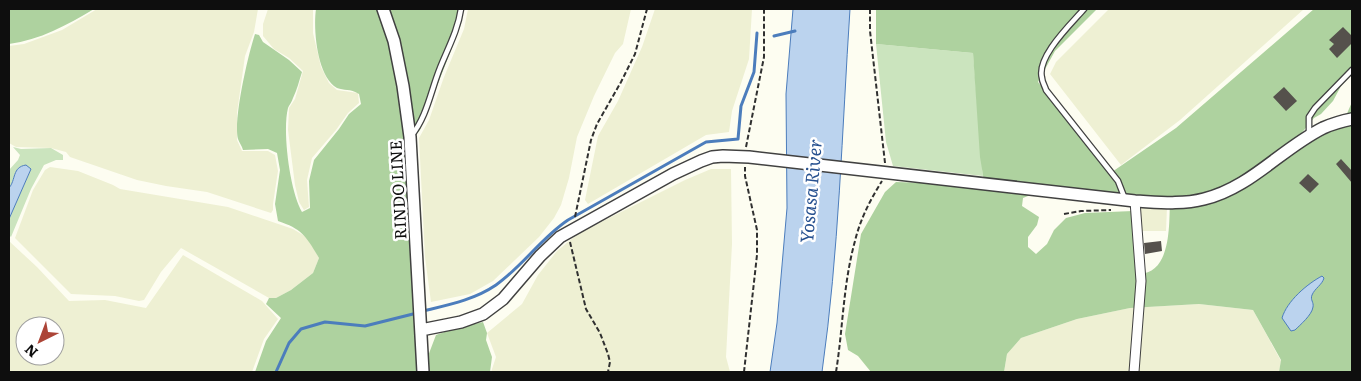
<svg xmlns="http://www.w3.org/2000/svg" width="1361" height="381" font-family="Literata,serif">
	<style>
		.farmland { fill: #eef0d3; fill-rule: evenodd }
		.green { fill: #cbe4be }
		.forest { fill: #aed29f; fill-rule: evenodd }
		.water { fill: #bbd3ee; stroke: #4c7dbc }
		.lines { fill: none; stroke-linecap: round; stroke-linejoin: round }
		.stream { stroke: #4c7dbc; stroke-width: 3 }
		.building { fill: #55514c }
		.service-casing { stroke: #414141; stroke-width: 7 }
		.minor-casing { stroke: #414141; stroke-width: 11 }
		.tertiary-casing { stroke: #414141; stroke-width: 14 }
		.path { stroke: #303030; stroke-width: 2; stroke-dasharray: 5 2.5; stroke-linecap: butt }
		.service { stroke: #fff; stroke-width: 4.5 }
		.minor { stroke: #fff; stroke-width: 9 }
		.tertiary { stroke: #fff; stroke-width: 11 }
		.labels { text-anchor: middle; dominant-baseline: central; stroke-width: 5; stroke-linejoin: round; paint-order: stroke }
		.street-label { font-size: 16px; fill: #0e0e0e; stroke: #fff }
		.water-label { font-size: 18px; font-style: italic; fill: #275190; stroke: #fff }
	</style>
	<rect width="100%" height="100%" fill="#fdfdf1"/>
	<path class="farmland" d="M97 9H258L254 32 245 56 237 113V140L242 151H268L275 155 278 171 273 204V210L271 213 207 192 166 186 137 180 70 157 66 152 51 148 16 147 9 143V46L24 44 62 30Z
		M268 9H313V33L321 67 329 83 337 90 358 93 359 103 348 113 336 130 312 158 307 180 309 207 304 210 299 202 295 185 288 130 289 108 295 99 303 71 289 58 274 49 263 36V24Z
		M468 9H631L623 44 615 53 594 96 577 137 569 178 561 205 554 218 539 237 493 281 470 294 431 302 425 257 419 138 429 120 444 77 464 29Z
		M655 9H752L749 59 732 111 729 132 706 135 588 204 585 200 598 136 618 101 642 47Z
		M1109 9H1304L1180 120 1121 165 1050 74 1056 62Z
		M50 167 78 171 113 185 120 189 228 207 293 229 308 238 319 258 313 273 291 290 276 298H269L181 248 161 272 144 300 139 301 115 296 71 294 15 238 33 190 45 170Z
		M711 169H731L732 244 726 357 730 372H491L496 357 487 333 522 304 538 275 557 251 579 233 685 180Z
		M1167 207 1166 231H1140L1138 208Z
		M9 241 37 267 69 301 105 300 146 308 183 255 262 301 278 319 264 339 252 372H9ZM25 326H55V356H25Z
		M1199 304 1253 310 1281 361 1279 372H1004L1007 354 1021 338 1077 319 1130 308Z"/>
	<path class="green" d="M876 44 973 53 983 176 893 166 886 142Z
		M13 147 21 149 51 148 63 155V160H56L44 165 31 189 11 237 9 235V219L31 169 21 166C12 173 15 181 9 188V170L18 160 20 155Z"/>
	<path class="forest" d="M9 9H94C67 25 40 40 9 44Z
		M316 9H463L460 27 420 130 408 145 428 356 436 335 453 329 483 322 487 333 486 340 492 357 490 372H255L266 341 281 318 266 304 269 298H276L291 290 313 273 319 258C306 236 302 229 278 221L275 204 280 170 277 153 268 149 243 150C242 146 239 142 238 139 233 120 248 55 255 34L259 35 263 42 289 60 302 72C299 81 297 90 293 98 292 102 289 105 288 108 282 131 290 192 302 212L310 208 309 181 314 160 339 129 349 114 361 104 359 94C350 88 344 91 337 88 317 77 313 29 316 9Z
		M876 9H1097L1055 51 1038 82 1109 174 1176 128 1314 9H1352V74L1341 86 1333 101 1321 114 1314 118 1300 135 1302 145 1323 133 1342 125 1352 102V372H1279L1281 360 1253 310 1199 304 1130 308 1077 319 1021 338 1007 354 1004 372H871L858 356 848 350 845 334 861 234 885 192 896 182 953 184 985 187 980 157 973 53 876 44ZM1048 188 1170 200C1169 223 1172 273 1139 274L1133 211 1085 213 1066 218 1054 230 1047 244 1036 254 1028 247V237L1037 225 1039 217 1022 206 1023 198Z"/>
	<path class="water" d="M793 9H850C842 130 839 252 822 372H770L777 323 787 208 786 94Z
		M26 165 31 169 9 219V188C16 180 12 167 26 165Z
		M1322 276 1324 278C1322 285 1315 288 1312 295 1310 300 1314 302 1313 307 1312 315 1300 325 1295 330L1291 331 1282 318C1287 301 1307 284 1322 276Z"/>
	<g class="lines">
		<path class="stream" d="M774 36 795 31
			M423 311C448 305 474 300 496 285 523 266 541 238 568 220L706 142 738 139 741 106 754 72 757 33
			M276 372 289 343 301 329 325 322 365 326 417 313"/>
	</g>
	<path class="building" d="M1343 27 1352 36V43L1337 58 1329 49 1334 44 1329 40Z
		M1284 87 1297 101 1286 111 1273 97Z
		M1341 159 1352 171V183L1336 164Z
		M1308 174 1319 184 1310 193 1299 183Z
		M1161 241 1162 251 1145 254 1144 243Z"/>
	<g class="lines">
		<g class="service-casing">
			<path id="service" d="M1084 9C1071 24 1036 57 1042 78 1042 82 1045 86 1046 90L1118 181 1125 199
				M1309 134V117L1315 108 1352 70
				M411 136C427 117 431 90 440 68 448 48 458 30 461 9"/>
		</g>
		<g class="minor-casing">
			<path id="minor" d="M1134 372 1141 281 1135 201"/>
		</g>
		<g class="tertiary-casing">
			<path id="tertiary" d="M383 9 394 41 403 86 410 137 423 372
				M421 330 461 322 483 314 503 299 540 256 560 237 673 174 701 161 712 157 723 156 749 157 1135 201C1157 202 1181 205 1204 199 1250 188 1281 149 1323 128 1332 124 1342 121 1352 119"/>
		</g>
		<path class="path" d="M870 9V31L885 163
			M746 147 764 57V9
			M1064 214 1081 211 1111 210
			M575 217 591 140 597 124 621 82 635 54 647 9
			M570 242 586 309 600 333 608 354 610 362 608 372
			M744 372 757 255V230L745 176V167
			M836 372C843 329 843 284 855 241 860 220 870 200 882 181"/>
		<use href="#service" class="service"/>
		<use href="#minor" class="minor"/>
		<use href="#tertiary" class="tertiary"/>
	</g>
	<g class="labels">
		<g class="street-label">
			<text transform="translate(397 190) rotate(-93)">RINDO LINE</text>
		</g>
		<g class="water-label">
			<text transform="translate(810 191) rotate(-85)">Yosasa River</text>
		</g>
	</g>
	<rect width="1361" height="381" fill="none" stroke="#0e0e0e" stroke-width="20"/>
	<g transform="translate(40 341) rotate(222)"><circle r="24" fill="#ffffff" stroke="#9f9f9f"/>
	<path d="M0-4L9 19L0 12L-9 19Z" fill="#ac4537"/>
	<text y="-8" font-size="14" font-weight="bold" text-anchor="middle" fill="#0e0e0e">N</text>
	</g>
</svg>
